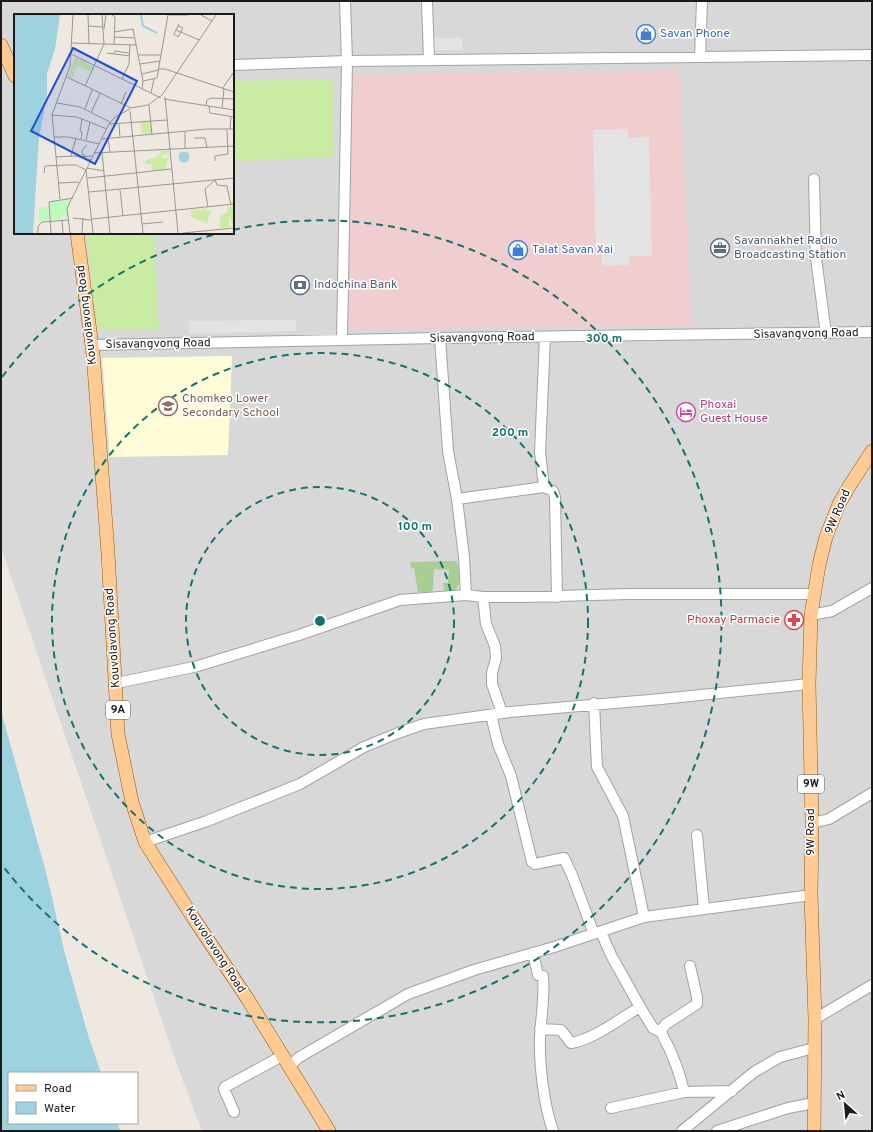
<svg xmlns="http://www.w3.org/2000/svg" width="873" height="1132" font-family="Overpass,sans-serif">
	<style>
		.residential { fill: #d9d8d8; fill-rule: evenodd }
		.commercial { fill: #f0cdce }
		.education { fill: #fffdd7 }
		.grass { fill: #caeba2 }
		.forest { fill: #a7cf92 }
		.parking { fill: #e3e3e3 }
		.water { fill: #9dd3de }
		.lines { fill: none; stroke-linecap: round; stroke-linejoin: round }
		.minor-casing { stroke: #a2a2a2; stroke-width: 12 }
		.major-casing { stroke: #925a00; stroke-width: 14 }
		.minor { stroke: #fff; stroke-width: 10 }
		.major { stroke: #ffcb93; stroke-width: 13 }
		.ring { fill: none; stroke: #0f766e; stroke-width: 2; stroke-dasharray: 7 5 }
		.labels { text-anchor: middle; dominant-baseline: central; stroke-width: 3; stroke-linejoin: round; paint-order: stroke }
		.shield { fill: #fff; stroke: #5f5f5f; stroke-width: 1 }
		.shield-label { font-size: 11px; font-weight: bold; fill: #1b1b1b }
		.shop-label { font-size: 12px; fill: #366cbe; stroke: #fff; text-anchor: start }
		.service-label { font-size: 12px; fill: #4e5e75; stroke: #fff; text-anchor: start }
		.street-label { font-size: 12px; fill: #1b1b1b; stroke: #fff }
		.education-label { font-size: 12px; fill: #785e54; stroke: #fff; text-anchor: start }
		.hotel-label { font-size: 12px; fill: #b23c85; stroke: #fff; text-anchor: start }
		.health-label { font-size: 12px; fill: #be3a42; stroke: #fff; text-anchor: end }
		.inset-river { fill: none; stroke: #9dd3de; stroke-width: 2 }
		.inset-road { fill: none; stroke: #9a9691; stroke-width: 1 }
		.view { fill: #1d4ed8; fill-opacity: 0.15; stroke: #1d4ed8; stroke-width: 2 }
		.inset-edge { fill: none; stroke: #1b1b1b; stroke-width: 2 }
		.centre { fill: #0f766e; stroke: #fff; stroke-width: 2 }
		.ring-label { font-size: 12px; text-anchor: middle; font-weight: bold; fill: #0f766e; stroke: #fff; stroke-width: 3; stroke-linejoin: round; paint-order: stroke }
	</style>
	<rect width="100%" height="100%" fill="#eee8e0"/>
	<path class="residential" d="M1 1H872V1131H202L177 1065 1 547ZM15 15H233V233H15Z"/>
	<path class="commercial" d="M680 70 691 325 348 330 352 75Z"/>
	<path class="education" d="M232 356 228 455 110 457 102 358Z"/>
	<path class="grass" d="M334 79V157L233 161V81Z
		M87 233H154L159 329 100 330 96 323Z"/>
	<path class="forest" d="M456 561C460 566 462 584 456 589 453 593 448 592 444 592L443 583H448L449 570 434 569 433 590 429 592H418L414 568H411L410 562Z"/>
	<path class="parking" d="M431 38H462V50H431Z
		M628 129V138L649 137 652 256H629V265L602 266 601 250H596L593 130Z
		M296 320V331L189 334V321Z"/>
	<path class="water" d="M1 711 47 876 65 954 89 1038 101 1073H9V1123H118L120 1131H1Z"/>
	<g class="lines">
		<g class="minor-casing">
			<path id="minor" d="M427 1 429 60
				M700 57 702 1
				M233 65 347 61 872 55
				M814 179 816 258 826 334
				M545 337 540 452 544 487 553 491 555 497 557 597
				M440 338 448 451 457 499 464 557 466 595
				M342 340 347 61 345 1
				M92 345 440 338 872 332
				M457 499 544 487
				M483 597 486 624 495 646 496 658 492 673V684L502 713
				M811 615 832 611 872 588
				M117 683 198 666 299 635 400 600 466 595 483 597H523L628 594H813
				M594 703 597 767 623 816 644 917
				M491 715 498 744 511 776 532 862 535 864 564 858 572 875 594 934
				M812 823 829 819 872 793
				M697 835 704 908
				M145 842 207 821 300 784 364 747 398 733 424 724 510 712 661 699 809 684
				M601 932 611 955 640 1007 653 1028 661 1032
				M533 953 538 975 543 976C545 996 541 1017 540 1037 539 1065 544 1105 553 1131
				M690 966 697 997V1004L666 1024 661 1030C662 1037 667 1043 670 1050 676 1064 681 1077 684 1092L732 1091
				M815 1019 872 985
				M540 1029 561 1030 571 1043C593 1040 621 1018 640 1007
				M289 1067 298 1058 408 994 474 970 554 947 644 917 811 895
				M611 1108 684 1092
				M234 1112 224 1089 225 1087 282 1056
				M682 1131 754 1072 780 1057 814 1048
				M717 1131 788 1108 814 1103"/>
		</g>
		<g class="major-casing">
			<path id="major" d="M1 45 15 76
				M77 233 93 354 108 553 118 734 132 802 145 842 194 919 247 998 329 1131
				M814 1131 815 1019 811 895 812 823 809 684 811 615 819 565 826 537 839 504 850 485 872 451"/>
		</g>
		<use href="#minor" class="minor"/>
		<use href="#major" class="major"/>
	</g>
	<g class="ring">
		<circle cx="320" cy="621" r="134"/>
		<circle cx="320" cy="621" r="268"/>
		<path d="M2 377A401 401 0 0 1 216 234M233 230A401 401 0 1 1 2 865"/>
	</g>
	<defs>
		<g id="shop-ring" transform="scale(1)"><circle r="9.5" fill="#fff" stroke="#3f7fe0" stroke-width="1.5"/><path d="M-5-2.5h2.3a2.7 3.5 0 0 1 5.4 0H5L5.5 6h-11ZM-1.5-2.5h3a1.5 2.3 0 0 0-3 0Z" fill="#3f7fe0"/></g>
		<g id="office-ring" transform="scale(1)"><circle r="9.5" fill="#fff" stroke="#5c6f8a" stroke-width="1.5"/><path d="M-6-3h4V-5.5h4V-3h4V5H-6ZM-1-4.5V-3h2v-1.5ZM-6 0V1H6V0Z" fill="#5c6f8a"/></g>
		<g id="bank-ring" transform="scale(1)"><circle r="9.5" fill="#fff" stroke="#5c6f8a" stroke-width="1.5"/><path d="M-6-4H6V4H-6ZM0-2.3a2.3 2.3 0 1 0 0 4.6a2.3 2.3 0 1 0 0-4.6Z" fill="#5c6f8a"/></g>
		<g id="school-ring" transform="scale(1)"><circle r="9.5" fill="#fff" stroke="#8d6e63" stroke-width="1.5"/><path d="M0-5L7-2L0 1L-7-2ZM-4 1L0 2.5L4 1V4Q0 6-4 4Z" fill="#8d6e63"/></g>
		<g id="hotel-ring" transform="scale(1)"><circle r="9.5" fill="#fff" stroke="#d1479c" stroke-width="1.5"/><path d="M-6-4.5h1.5V1H6V5H4.5V3h-9V5H-6ZM-4 0a1.8 1.8 0 1 1 3.6 0ZM.5 0V-2.5h3Q6-2.5 6 0Z" fill="#d1479c"/></g>
		<g id="pharmacy-ring" transform="scale(1)"><circle r="9.5" fill="#fff" stroke="#e0444e" stroke-width="1.5"/><path d="M-2-6h4v4h4v4h-4v4h-4v-4h-4v-4h4Z" fill="#e0444e"/></g>
	</defs>
	<g fill-rule="evenodd">
		<use href="#shop-ring" x="646" y="34"/>
		<use href="#office-ring" x="720" y="248"/>
		<use href="#shop-ring" x="518" y="250"/>
		<use href="#bank-ring" x="300" y="285"/>
		<use href="#school-ring" x="168" y="406"/>
		<use href="#hotel-ring" x="686" y="412"/>
		<use href="#pharmacy-ring" x="794" y="620"/>
	</g>
	<g class="labels">
		<g class="shield">
			<rect x="106" y="701" width="24" height="18" rx="3"/>
			<rect x="798" y="775" width="26" height="18" rx="3"/>
		</g>
		<g class="shield-label">
			<text x="118" y="710">9A</text>
			<text x="811" y="784">9W</text>
		</g>
		<g class="shop-label">
			<text x="660" y="34">Savan Phone</text>
			<text x="532" y="250">Talat Savan Xai</text>
		</g>
		<g class="service-label">
			<text x="734" y="241">Savannakhet Radio<tspan x="734" dy="14">Broadcasting Station</tspan></text>
			<text x="314" y="285">Indochina Bank</text>
		</g>
		<g class="street-label">
			<text transform="translate(87 315) rotate(-97)">Kouvolavong Road</text>
			<text transform="translate(806 334) rotate(-1)">Sisavangvong Road</text>
			<text transform="translate(482 338) rotate(-1)">Sisavangvong Road</text>
			<text transform="translate(158 344) rotate(-1)">Sisavangvong Road</text>
			<text transform="translate(838 512) rotate(-67)">9W Road</text>
			<text transform="translate(113 638) rotate(-94)">Kouvolavong Road</text>
			<text transform="translate(811 832) rotate(-90)">9W Road</text>
			<text transform="translate(215 950) rotate(57)">Kouvolavong Road</text>
		</g>
		<g class="education-label">
			<text x="182" y="399">Chomkeo Lower<tspan x="182" dy="14">Secondary School</tspan></text>
		</g>
		<g class="hotel-label">
			<text x="700" y="405">Phoxai<tspan x="700" dy="14">Guest House</tspan></text>
		</g>
		<g class="health-label">
			<text x="780" y="620">Phoxay Parmacie</text>
		</g>
	</g>
	<g transform="translate(14 14)">
		<rect width="220" height="220" fill="#eee8e0"/>
		<path d="M61 43 80 53 77 58 64 52 58 64 54 62ZM127 108H137L138 120H128ZM147 136 155 137V141L149 140 147 143 151 145 155 142 151 155 138 157V150L133 151 131 146 141 144 147 139ZM213 192H219L220 211 215 203V213L207 214 206 212 205 214 207 201 214 198ZM191 194 192 197 197 196 193 209 177 203V196L185 195 187 198V195Z" fill="#caeba2"/>
		<path d="M55 186 53 201H47L48 205H37L36 187ZM25 193H34L35 206 25 208Z" fill="#b9fcbb"/>
		<path d="M0 1H46L41 35 33 60V82L25 124 19 219H0ZM164.5 143a5.5 5.5 0 1 1 11 0a5.5 5.5 0 1 1-11 0Z" fill="#9dd3de"/>
		<path class="inset-river" d="M127 1 129 12 143 19"/>
		<path class="inset-road" d="M74 1 75 29M98 1 101 3 100 31M154 1H174M187 1 198 7M74 12 89 13M164 12 169 14 164 23 160 20 165 10M90 15 92 1M162 16 185 26M100 18 119 15 129 67 128 75M100 23 121 24M58 29 122 31M93 39 116 42M57 40 147 84M100 40 101 37 115 39M124 41H147M126 50 146 47M145 55H151L220 78M128 60 144 56M53 63 117 94M108 65 115 50 116 31M129 67 143 64 154 1M71 72 90 30 88 1M208 75 220 58M137 79 140 65M148 81 202 1M151 83 164 219M150 85 220 96M43 89 66 93 96 108M107 90 112 78M135 91 138 121M192 91 193 86 197 84 220 85M195 92 196 99 220 103M117 94 134 91 148 81M208 94 210 75M71 95 78 76M116 97 129 219M77 99 86 79M38 101 63 103 93 115M95 110 153 106M105 110 106 124M216 115 217 103M40 123H55L85 130M180 124H191L193 133M67 125 68 118 66 117 68 105M88 125 193 115H220M94 125 96 138M72 126 76 108M171 134V117M80 139 220 132M88 139 96 219M57 142 62 124M72 142 68 140 69 135 73 131M42 143 61 142 77 146M67 143 79 142M201 147V142L214 140 213 116M73 154 90 157M30 159 31 152 51 151H62L72 156 79 219M74 164 157 155M201 166 203 171 213 172 217 191M45 169 65 168M106 176 109 202M75 178 220 164M46 185 38 101 56 52 59 1M194 193 191 175 201 166M59 204 77 206M78 205 220 190M48 206 49 219M128 210 149 208M24 219V212L28 208 54 206M37 219 35 188 59 184M56 219 53 195 56 188 95 110 101 103 116 95M68 219 69 204M169 219 220 214"/>
		<path class="view" d="M59 34 123 67 81 150 17 117Z"/>
		<rect width="220" height="220" class="inset-edge"/>
	</g>
	<circle cx="320" cy="621" r="6" class="centre"/>
	<g class="ring-label">
		<text x="604" y="342">300 m</text>
		<text x="510" y="436">200 m</text>
		<text x="415" y="530">100 m</text>
	</g>
	<rect width="873" height="1132" fill="none" stroke="#1b1b1b" stroke-width="4"/>
	<rect x="8" y="1072" width="130" height="52" fill="#ffffff" stroke="#a4a4a4"/>
	<rect x="16" y="1085" width="20" height="6" fill="#ffcb93" stroke="#a4a4a4"/>
	<text x="44" y="1092" font-size="12" fill="#1b1b1b">Road</text>
	<rect x="16" y="1102" width="20" height="12" fill="#9dd3de" stroke="#a4a4a4"/>
	<text x="44" y="1112" font-size="12" fill="#1b1b1b">Water</text>
	<g transform="translate(845 1104) rotate(333)" stroke="#ffffff" stroke-width="3" paint-order="stroke">
	<path d="M0-3L7 15L0 10L-7 15Z" fill="#1b1b1b"/>
	<text y="-6" font-size="11" font-weight="bold" text-anchor="middle" fill="#1b1b1b">N</text>
	</g>
</svg>
